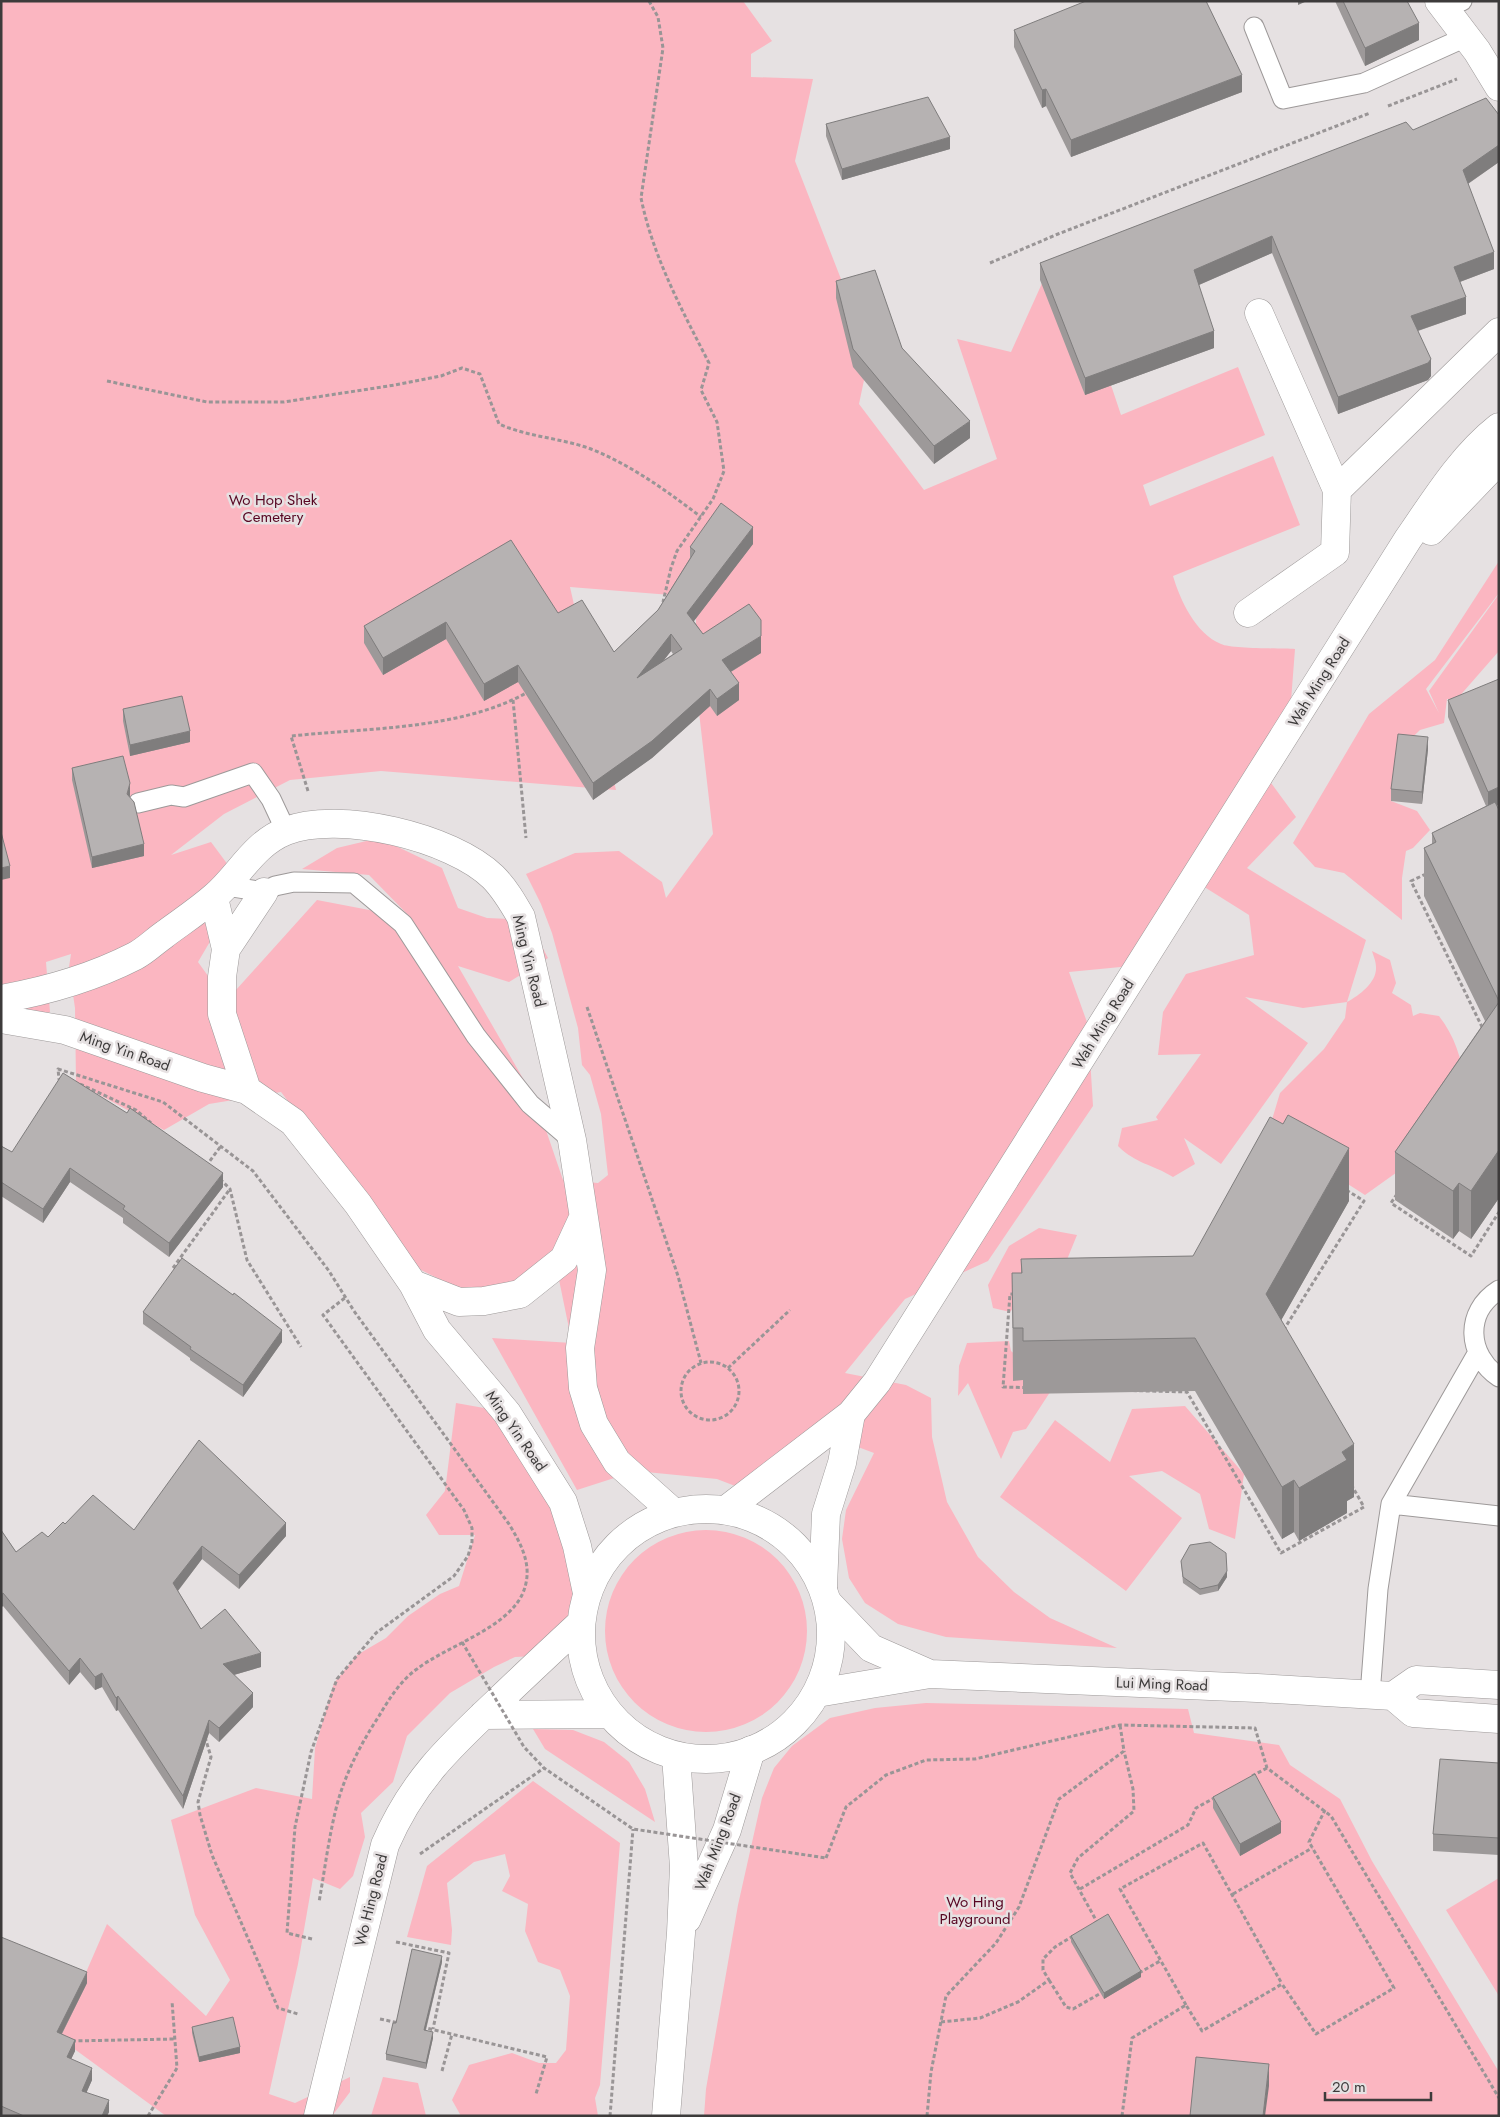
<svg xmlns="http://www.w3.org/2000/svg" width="1500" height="2117" font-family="Jost,sans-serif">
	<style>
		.green { fill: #fbb6c1; fill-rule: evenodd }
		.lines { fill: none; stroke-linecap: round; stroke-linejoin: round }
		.service-casing { stroke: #9d9999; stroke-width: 21 }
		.pedestrian-casing { stroke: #9d9999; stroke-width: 29 }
		.minor-casing { stroke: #9d9999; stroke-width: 29 }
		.tertiary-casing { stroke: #9d9999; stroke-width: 29 }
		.secondary-casing { stroke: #9d9999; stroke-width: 29 }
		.path { stroke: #999596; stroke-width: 3; stroke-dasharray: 4 2.5; stroke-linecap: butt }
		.service { stroke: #fff; stroke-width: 19 }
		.pedestrian { stroke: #fff; stroke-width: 28 }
		.minor { stroke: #fff; stroke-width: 28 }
		.tertiary { stroke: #fff; stroke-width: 28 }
		.secondary { stroke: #fff; stroke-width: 28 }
		.path-bridge { stroke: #999596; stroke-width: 3; stroke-dasharray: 4 2.5; stroke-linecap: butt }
		.wall { fill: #9d9999; fill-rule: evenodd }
		.shaded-wall { fill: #7f7d7d }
		.building { fill: #b6b2b2; stroke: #7f7d7d; fill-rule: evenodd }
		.labels { text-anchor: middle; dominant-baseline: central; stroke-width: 5; stroke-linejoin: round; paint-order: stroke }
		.park-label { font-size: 15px; fill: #570622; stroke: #e6e1e2 }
		.street-label { font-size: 15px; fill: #3d3b3b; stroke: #e6e1e2 }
	</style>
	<rect width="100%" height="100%" fill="#e6e1e2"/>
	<path class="green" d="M1 1H743L772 41 751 54V77L813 79 795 161 855 315 868 361 859 404 924 490 997 459 957 339 1011 352 1048 270 1112 388 1121 415 1238 367 1265 435 1143 485 1150 506 1273 456 1300 525 1173 576C1180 600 1196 634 1221 644 1231 649 1280 648 1295 649L1289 727 1263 772 1296 817 1247 868 1366 940 1347 1002C1360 995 1377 982 1376 967 1376 961 1373 955 1372 951L1390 960 1396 983 1392 993 1411 1005 1413 1016 1420 1013 1439 1016C1455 1037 1461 1057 1465 1083L1407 1165 1365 1195 1268 1133 1280 1093 1324 1049 1345 1018 1347 1002 1303 1008 1245 997 1308 1043 1221 1164 1184 1138 1195 1164 1173 1177C1152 1164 1136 1164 1118 1146L1122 1128 1158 1120 1156 1117 1201 1054 1158 1055 1163 1012 1186 974 1254 955 1249 915 1190 878 1141 965 1069 972 1088 1025 1093 1106 988 1261 905 1299 845 1373 906 1385 931 1398 932 1437 947 1502 978 1557 1014 1592 1050 1618 1117 1648 946 1637 898 1624 865 1603 849 1578 842 1539 846 1510 874 1453 834 1438 743 1489 717 1479 636 1471 577 1490 492 1338 572 1343 557 1270 484 1301 421 1270 356 1191 281 1092 209 1104 164 1130 76 1082 75 1008 69 967 71 954 46 962 50 1012 1 1028ZM570 587 696 597V686L713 834 666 898 662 882 619 851 575 853 526 874 541 904 552 933 578 1028 582 1065 590 1075 601 1114 608 1175 598 1183 563 1180 536 1101 458 966 509 982 548 958 528 920 487 918 458 908 442 868 379 838 337 848 302 869 369 875 411 918 317 900 226 1001 198 962 225 916 237 877 211 842 171 855 224 814 290 780 381 771 616 790Z
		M1499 561V593L1426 689 1439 713 1429 691 1499 594V651L1457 699H1447L1444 723 1420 730 1397 752 1391 801 1417 811 1430 830 1413 848 1406 851 1402 878V920L1344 873 1315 867 1293 843 1369 714 1435 660Z
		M1039 1228 1077 1235 1064 1267 1030 1288 1010 1312 993 1308 988 1285 1009 1246Z
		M1009 1341 1011 1351 1054 1386 1026 1429 1013 1432 1001 1459 968 1383 958 1396 959 1366 967 1343Z
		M510 1398 542 1443 576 1498V1577L584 1607 577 1647 557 1655 515 1657 494 1667 450 1693 407 1736 393 1782 361 1813 365 1837 353 1876 340 1889 313 1878 298 1964 269 2094 295 2103 350 2077V2092L332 2116H166L58 2037 107 1924 206 2016 230 1980 195 1915 171 1820 256 1788 312 1799 315 1748 334 1683 357 1655 386 1638 408 1616 440 1594 459 1586 475 1535H439L426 1515 445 1491 456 1403 484 1408Z
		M1185 1406 1244 1474 1235 1539 1209 1529 1200 1494 1162 1471 1129 1476 1182 1518 1126 1591 1000 1497 1055 1420 1110 1462 1132 1409Z
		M605 1631a101 101 0 1 1 202 0a101 101 0 1 1-202 0Z
		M926 1703 1188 1709 1194 1733 1279 1745 1290 1765 1340 1799 1372 1861 1499 2072V2116H704L706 2089 738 1905 762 1798 774 1768 792 1746 830 1718 875 1708Z
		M533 1729 573 1730 604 1742 629 1762 645 1789 655 1822 545 1749Z
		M533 1781 620 1843 600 2085 595 2098 598 2116H461L452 2100 469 2065 512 2053 539 2063H556L566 2050 570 1996 560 1970 538 1962 525 1931 528 1904 502 1891 510 1876 505 1854 474 1862 447 1883 452 1930 451 1945 407 1937 427 1866Z
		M1499 1878V1996L1446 1910Z
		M383 2077 418 2083 426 2116H371Z"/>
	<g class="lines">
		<g class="service-casing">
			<path id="service" d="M1444 8 1462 1
				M1254 27 1283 99 1364 83 1466 37
				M138 803 171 795 184 797 253 773 271 799 286 831
				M226 886 264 892 275 886 294 882 354 883 403 924 476 1036 530 1104 572 1140
				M1499 1290C1464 1312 1467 1355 1499 1377
				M1391 1504 1499 1516
				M1370 1695 1378 1589 1391 1504 1477 1354"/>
		</g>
		<g class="pedestrian-casing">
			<path id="pedestrian" d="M1337 490 1499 332
				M1248 613 1335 552 1337 490 1259 313"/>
		</g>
		<g class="minor-casing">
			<path id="minor" d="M1439 1 1477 51 1499 87
				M214 898 226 949 222 977V1014L247 1090 293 1122 358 1204 413 1284 437 1330 507 1413 563 1502 577 1546 587 1593
				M226 949 264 892
				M1 999C46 991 94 977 135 956 145 951 155 941 165 934 181 922 198 911 214 897 239 876 253 844 286 831 339 810 452 837 493 877 505 889 513 903 521 917L572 1140 592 1270 580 1348 583 1388 594 1424 617 1462 673 1512
				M1 1019 65 1030 203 1078 247 1090
				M413 1284 459 1302 484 1301 520 1294 564 1259 583 1218
				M829 1604 871 1648 930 1674
				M817 1693 930 1674 1257 1688 1393 1696 1413 1713 1499 1719
				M1393 1696 1416 1680 1499 1685"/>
		</g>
		<g class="tertiary-casing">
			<path id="tertiary" d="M1431 531 1499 460
				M727 1509 851 1414 877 1382 1408 539C1435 500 1461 457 1499 427
				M823 1587 826 1514 842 1463 851 1414
				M687 1919 727 1830 751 1750
				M666 2116 681 1933 684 1867 676 1756"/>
		</g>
		<g class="secondary-casing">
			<path id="secondary" d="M581 1634a125 125 0 1 1 250 0a125 125 0 1 1-250 0Z
				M483 1715 609 1714
				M318 2116 385 1845C412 1782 448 1748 497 1702 525 1675 553 1649 581 1623"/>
		</g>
		<path class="path" d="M649 1 658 17 663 48 641 198C653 257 682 310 709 363L701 390 717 422 724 471 713 499 677 551 671 568 663 602
			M1388 106 1457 79
			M990 263 1058 234 1370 113
			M107 381 207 402H284L395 385 441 376 462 368 480 374 499 424C528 437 561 438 591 449 631 465 667 491 701 517
			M513 700 526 838
			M308 791 291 736C366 728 461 730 528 692
			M1426 874 1411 881 1483 1029
			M587 1007 678 1276 701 1363
			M62 1080 59 1079 58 1069 163 1102 253 1171 329 1271 354 1311 509 1524C523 1547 534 1569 522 1595 505 1629 447 1646 417 1669 401 1680 389 1699 379 1716 362 1742 347 1770 338 1801 329 1834 325 1869 319 1902
			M80 1084 136 1110 151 1123
			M1280 1149 1364 1201 1273 1347 1364 1507 1281 1553 1187 1392 1003 1387 1010 1294 1191 1301Z
			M206 1166 221 1146
			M220 1179 230 1189 247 1260 301 1347
			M1397 1194 1391 1203 1471 1256 1499 1212
			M173 1268 230 1189
			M681 1391a29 29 0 1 1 58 0a29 29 0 1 1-58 0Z
			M728 1368 790 1310
			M205 1737 211 1757 198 1802 200 1815 212 1855 278 2008 298 2014
			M1252 1776 1267 1768
			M420 1854 544 1768
			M826 1858 846 1807 886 1775 926 1760 975 1759 1120 1725 1255 1728 1267 1768 1331 1816 1499 2098
			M1080 1889 1188 1825 1196 1808 1216 1797
			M1233 1894 1312 1848
			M1095 1923 1097 1922 1070 1873 1078 1858 1134 1811 1133 1789 1124 1751
			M312 1939 287 1933 295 1827 311 1752 337 1679 376 1633 454 1576 468 1556 472 1542V1528L464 1510 323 1315 346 1297
			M396 1942 449 1953 433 2029
			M1139 1973 1160 1961
			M1049 1980 1066 2007 1073 2009 1101 1993
			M1186 2005 1120 1889 1203 1843 1282 1984
			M380 2019 399 2023
			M941 2022 980 2018 1018 2002 1049 1980 1043 1970V1959L1055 1947 1073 1936
			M422 2027 547 2057 536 2094
			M72 2041 175 2039
			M442 2071 452 2034
			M148 2116 177 2068 172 2001
			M610 2116 633 1829
			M927 2116 931 2072 946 1996 996 1943 1019 1907 1059 1799 1124 1751 1120 1725
			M1122 2116 1132 2038 1186 2005 1202 2031 1282 1984 1316 2034 1394 1988 1309 1842 1325 1810"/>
		<use href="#service" class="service"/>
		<use href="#pedestrian" class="pedestrian"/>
		<use href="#minor" class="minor"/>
		<use href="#tertiary" class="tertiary"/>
		<use href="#secondary" class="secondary"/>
		<path class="path-bridge" d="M462 1642 524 1747 544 1768 633 1829 826 1858"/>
	</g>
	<path class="wall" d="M1335 1H1407L1419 40 1365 66Z
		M1014 30 1242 92 1071 157 1046 106 1042 108 1014 47Z
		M1499 115V162L1468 184 1494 269 1460 282 1466 314 1418 331 1431 376 1428 380 1338 414 1272 253 1199 285 1214 348 1085 395 1040 280V263L1413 130Z
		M826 124 950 149 842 180 826 136Z
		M836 281 902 348 970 438 934 464 853 367 836 298Z
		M753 544 694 621 703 634 761 653 731 672 739 700 717 716 710 706 652 758 593 800 518 682 484 701 446 639 383 675 364 643V626L558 613 614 652 658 610 690 558V547ZM671 651 673 654 664 660Z
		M1448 700 1499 810V1198L1471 1239 1459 1231 1453 1239 1395 1200V1152L1485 1021 1424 896V848L1432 844V833L1486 806 1448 717Z
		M123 709 190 742 130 756 123 721Z
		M1428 749 1422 804 1391 801V789Z
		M72 768 130 795V797L144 856 92 868 72 780Z
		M1 1146 12 1152 223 1187 169 1257 123 1223V1218L70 1182 43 1223 1 1196Z
		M1349 1201 1281 1320 1354 1497 1347 1501V1513L1299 1541 1294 1532 1282 1539 1195 1391 1023 1394V1380L1013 1381 1012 1273H1021V1259L1193 1256Z
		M143 1312 282 1342 243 1397 190 1360V1358L143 1324Z
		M65 1524 134 1530 286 1536 239 1589 202 1559 178 1591 201 1629 261 1667 234 1675 253 1707 219 1742 209 1733 183 1809 118 1710 116 1711 102 1687 95 1690 80 1672 69 1685 3 1606 1 1530 16 1552 48 1537Z
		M1181 1561 1227 1577 1218 1591 1200 1595 1183 1583Z
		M1499 1763V1855L1433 1851V1834Z
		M1213 1797 1281 1833 1240 1856 1213 1808Z
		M1071 1936 1141 1977 1104 1999 1071 1942Z
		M1 1937 87 1983 62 2034 75 2051 71 2059 92 2080 86 2093 109 2112 107 2116H1Z
		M442 1962 426 2030 433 2038 426 2069 386 2060V2054L396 2023Z
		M192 2027 240 2053 199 2062 192 2033Z"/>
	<path class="shaded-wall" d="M1298 1H1307L1298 5Z
		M1419 23V40L1365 66V48Z
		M1242 75V92L1071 157V140Z
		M1046 89V106L1042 108V90Z
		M950 137V149L842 180V169Z
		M1499 145V162L1463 187V170Z
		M1272 236V253L1194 287V270Z
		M1494 252V269L1454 284V267Z
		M1466 297V314L1411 333V316Z
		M1214 331V348L1085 395V378Z
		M1431 359V376L1428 380 1338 414V397Z
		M970 421V438L934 464V446Z
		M753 527V544L687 630V613Z
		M446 622V639L383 675V658Z
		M671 634V651L637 695V678Z
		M761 636V653L722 677V660Z
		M518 665V682L484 701V684Z
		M739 683V700L717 716V699Z
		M710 689V706L652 758 593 800V783Z
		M190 731V742L130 756V745Z
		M1428 737V749L1422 804V792Z
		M130 783V795L127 806V794Z
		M1499 787V805L1488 809V792Z
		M144 844V856L92 868V857Z
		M10 866V878L1 880V868Z
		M1349 1148V1201L1266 1347V1294Z
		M1499 1150V1198L1471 1239V1191Z
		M70 1168V1182L43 1223V1209Z
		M223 1173V1187L169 1257V1243Z
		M1459 1183V1231L1453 1239V1191Z
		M282 1330V1342L243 1397V1385Z
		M1354 1444V1497L1347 1501V1513L1299 1541V1488L1342 1452Z
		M1294 1480V1532L1282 1539V1487Z
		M286 1523V1536L239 1589V1575Z
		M202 1546V1559L173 1597V1583Z
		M1227 1571V1577L1218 1591V1585Z
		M3 1593V1606L1 1608V1594Z
		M261 1653V1667L223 1678V1664Z
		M80 1658V1672L69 1685V1671Z
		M102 1673V1687L95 1690V1677Z
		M253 1693V1707L219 1742V1728Z
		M118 1696V1710L116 1711V1698Z
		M209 1720V1733L183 1809V1796Z
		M1281 1822V1833L1240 1856V1844Z
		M442 1956V1962L424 2036V2030Z
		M1141 1971V1977L1104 1999V1993Z
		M87 1972V1983L57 2043V2032Z
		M433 2032V2038L426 2069V2063Z
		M75 2040V2051L67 2068V2057Z
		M240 2047V2053L199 2062V2057Z
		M1269 2064V2086L1265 2116H1263Z
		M92 2068V2080L82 2103V2091Z
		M109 2100V2112L107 2116H102Z"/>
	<path class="building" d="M1086 1H1206L1242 75 1071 140 1046 89 1042 90 1014 30Z
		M1343 1H1407L1419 23 1365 48Z
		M928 97 950 137 842 169 826 124Z
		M1486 98 1499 115V145L1463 170 1494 252 1454 267 1466 297 1411 316 1431 359 1428 363 1338 397 1272 236 1194 270 1214 331 1085 378 1040 263 1406 122 1413 130Z
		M875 270 902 348 970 421 934 446 853 349 836 281Z
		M721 503 753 527 687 613 703 634 749 604 761 620V636L722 660 739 683 717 699 710 689 652 741 593 783 518 665 484 684 446 622 383 658 364 626 511 540 558 613 582 600 614 652 658 610 695 551 690 547ZM671 634 682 649 637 678 647 665Z
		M1499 679V787L1488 792 1448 700Z
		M182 696 190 731 130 745 123 709Z
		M1398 734 1428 737 1422 792 1391 789Z
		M123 756 130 783 127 794 134 802 144 844 92 857 72 768Z
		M1495 802 1499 810V1001L1424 848 1436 842 1432 833Z
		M1 832 10 866 1 868Z
		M1499 1002V1150L1471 1191 1459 1183 1453 1191 1395 1152Z
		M63 1073 127 1113 130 1108 223 1173 169 1243 123 1209 125 1206 70 1168 43 1209 1 1182V1146L12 1152Z
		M1288 1115 1349 1148 1266 1294 1354 1444 1342 1452 1347 1460 1299 1488 1294 1480 1282 1487 1195 1338 1023 1341V1328H1013L1012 1273H1022L1021 1259 1193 1256 1270 1117 1283 1124Z
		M182 1258 233 1295 234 1293 282 1330 243 1385 190 1349 191 1347 143 1312Z
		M199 1440 286 1523 239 1575 202 1546 173 1583 201 1629 225 1609 261 1653 223 1664 253 1693 219 1728 209 1720 183 1796 118 1696 116 1698 102 1673 95 1677 80 1658 69 1671 3 1593 1 1594V1530L16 1552 42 1532 48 1537 63 1522 65 1524 93 1495 134 1530Z
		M1210 1542 1226 1553 1227 1571 1218 1585 1200 1589 1183 1577 1181 1561 1190 1545Z
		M1440 1759 1499 1763V1838L1433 1834Z
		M1255 1774 1281 1822 1240 1844 1213 1797Z
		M1108 1914 1141 1971 1104 1993 1071 1936Z
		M1 1937 87 1972 57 2032 75 2040 67 2057 92 2068 82 2091 109 2100 102 2116H24L1 2106Z
		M412 1949 442 1956 424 2030 433 2032 426 2063 386 2054 393 2023H396Z
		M233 2017 240 2047 199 2057 192 2027Z
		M1196 2057 1269 2064 1263 2116H1190Z"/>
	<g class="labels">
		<g class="park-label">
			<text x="273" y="500">Wo Hop Shek<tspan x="273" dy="17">Cemetery</tspan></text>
			<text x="975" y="1902">Wo Hing<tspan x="975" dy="17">Playground</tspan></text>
		</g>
		<g class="street-label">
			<text transform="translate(1319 682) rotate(-58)">Wah Ming Road</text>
			<text transform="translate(529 961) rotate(76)">Ming Yin Road</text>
			<text transform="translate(1103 1024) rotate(-58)">Wah Ming Road</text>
			<text transform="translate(125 1051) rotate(19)">Ming Yin Road</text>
			<text transform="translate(516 1431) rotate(55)">Ming Yin Road</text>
			<text transform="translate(1162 1684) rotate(2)">Lui Ming Road</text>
			<text transform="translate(718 1842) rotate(-69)">Wah Ming Road</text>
			<text transform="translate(371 1900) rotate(-76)">Wo Hing Road</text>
		</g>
	</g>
	<rect width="1500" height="2117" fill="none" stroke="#3d3b3b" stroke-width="5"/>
	<path d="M1325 2092v8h106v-8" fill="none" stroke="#3d3b3b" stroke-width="2.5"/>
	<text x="1332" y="2092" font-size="15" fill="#3d3b3b" stroke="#e6e1e2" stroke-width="4" paint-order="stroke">20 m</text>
</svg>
